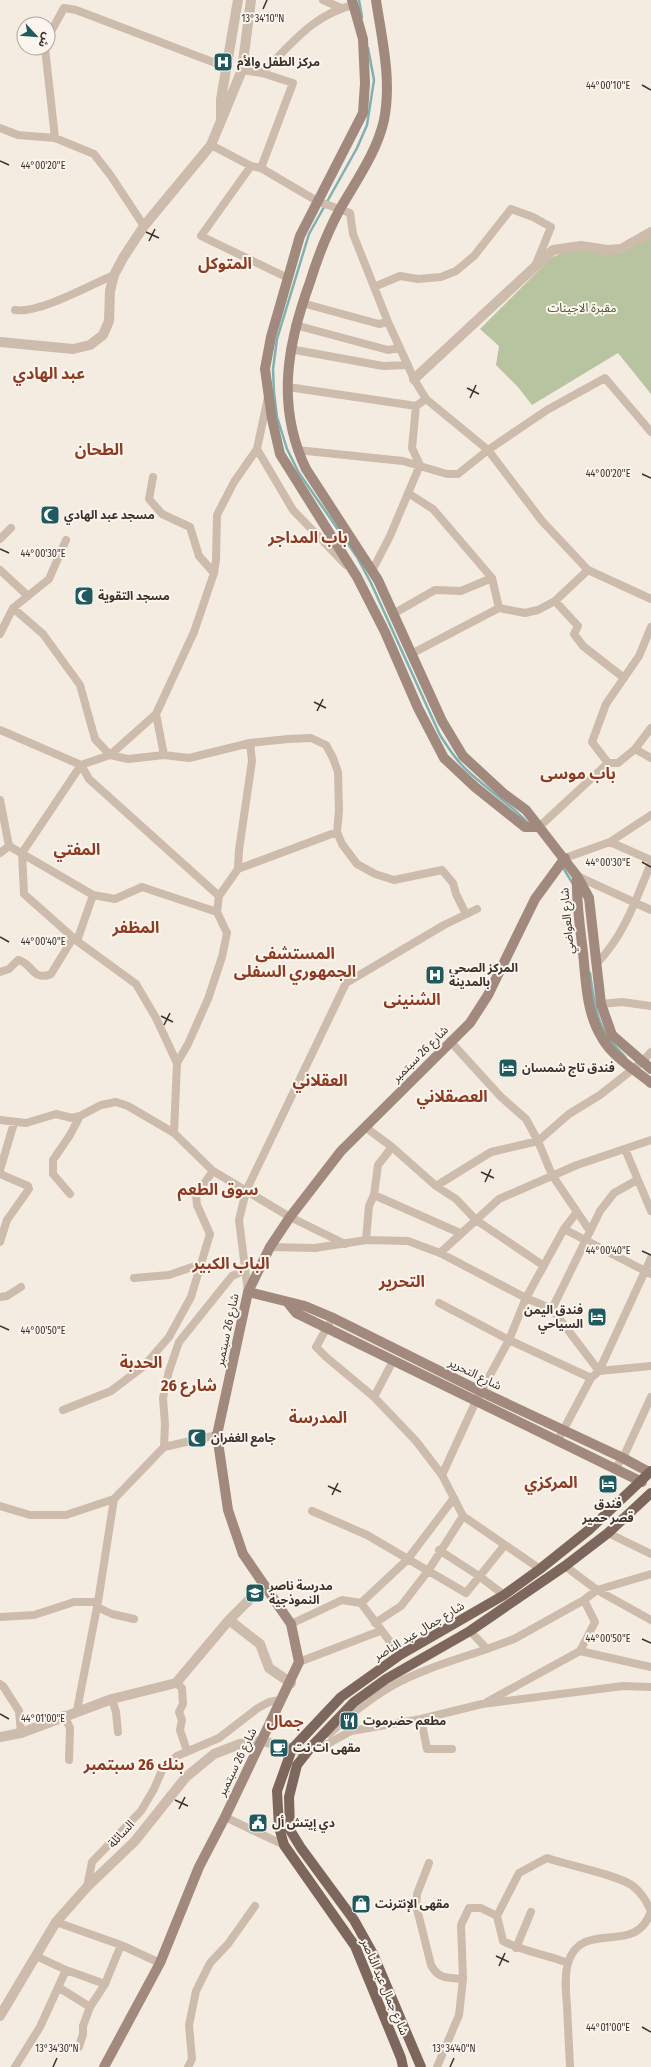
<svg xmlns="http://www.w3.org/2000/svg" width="651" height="2067" font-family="'Fira Sans Condensed','Noto Sans Arabic',sans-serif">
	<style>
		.green { fill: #b8c4a0 }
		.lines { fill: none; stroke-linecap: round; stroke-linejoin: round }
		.stream { stroke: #7fb0b2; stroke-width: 2.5 }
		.minor { stroke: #cdbbac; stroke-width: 8 }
		.tertiary { stroke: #cdbbac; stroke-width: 10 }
		.secondary { stroke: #a18a7d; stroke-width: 10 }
		.primary { stroke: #7d675c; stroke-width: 10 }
		.ticks { fill: none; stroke: #3b302b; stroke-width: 1.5 }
		.labels { text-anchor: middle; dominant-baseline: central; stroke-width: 4; stroke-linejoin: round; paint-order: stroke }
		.poi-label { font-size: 12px; font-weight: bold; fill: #3b302b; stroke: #fbf5ee; text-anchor: start }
		.park-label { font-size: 12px; fill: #4a5a2e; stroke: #fbf5ee }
		.street-label { font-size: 12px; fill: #3b302b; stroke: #fbf5ee }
		.district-label { font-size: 16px; font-weight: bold; fill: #8c3b22; stroke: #fbf5ee }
		.ticks-label { font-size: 10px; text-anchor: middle; fill: #3b302b; stroke: #fbf5ee; stroke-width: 4; stroke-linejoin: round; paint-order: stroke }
	</style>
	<rect width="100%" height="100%" fill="#f4ebe1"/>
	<path class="green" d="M651 236V394L618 353 532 405 518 387 496 365 499 346 480 329 551 258C565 250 590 245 605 255L625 252Z"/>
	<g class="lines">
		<path class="stream" d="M359 0 362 17
			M368 48 374 80 367 125 357 148 309 234 277 339 273 369 274 393 277 417 287 449 299 473 357 557 371 583 440 735C449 749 458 763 471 774 490 791 511 805 528 823
			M562 866 573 884
			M590 973C593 995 596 1021 609 1039 614 1046 621 1052 626 1058"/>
		<path class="minor" d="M323 0 341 8
			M48 37 64 8 76 10 226 67
			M45 48 55 138
			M242 70 262 73 293 83 261 168
			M262 73C291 45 312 15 353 5
			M0 128 18 135 55 138 94 154 111 176 144 226
			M211 145 251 166 261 168 317 201 350 213 353 234 388 322 414 379 426 399 488 450 542 521 588 570 651 599
			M251 166 201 236 288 278
			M374 287 400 276 418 279 441 277 456 271 474 256 511 209 533 217 551 227 536 264
			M302 303 379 324 388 322
			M15 310C39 314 90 285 114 275
			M295 325 388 350 400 348
			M290 349 383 366 408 365
			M288 387 416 406 426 399
			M257 449 293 510 346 565
			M297 450 403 461 447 474H458L488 450 547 410 605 378 651 432
			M153 477 149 499 162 514 190 527 199 556 214 573
			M408 493 433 509 492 578 499 608
			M0 539 11 528
			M0 570 28 596
			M372 571 390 536 420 465 412 448 416 406
			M555 601 578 626 574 634 583 646 624 678
			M13 608 43 634 80 685 95 739 110 755 81 765 22 853 24 894 77 941 136 984 156 1018 177 1063 174 1133 213 1171 290 1217 345 1244
			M393 614 435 590 461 591 492 578
			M0 634 13 608 49 579 66 540
			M411 654 499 608 525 613 538 610 555 601 588 570
			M156 714 164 755 128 759 110 755 156 714 194 632 214 573 216 560 217 515 234 482 257 449 268 397
			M0 730 81 765 89 779 219 896 217 912 227 933 222 957 208 999 188 1044 177 1063
			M635 749 651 758
			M164 755 189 758 250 743 288 739 311 738 326 745 333 758 338 772 339 811 337 832 342 844 357 864 375 874 394 880 442 870 453 883 456 894 466 914
			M608 763 592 742 606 704 639 656 651 627
			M0 800 9 846 93 895 115 899 142 887 217 912
			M539 827 608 763H618L635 749 651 728
			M610 842 651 860
			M0 853 9 846
			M565 858 610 842 651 815
			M238 869 337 832
			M577 876 651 910
			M219 896 238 869 239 850 252 761 250 743
			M77 941 93 895
			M597 963C624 936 637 897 651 863
			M0 972 9 969 18 960C32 962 32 982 51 974L73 938
			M601 1004 622 1002 651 1006
			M450 1041 501 1097 526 1119 538 1141 552 1175 590 1231
			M0 1120 26 1123 56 1114 72 1118 80 1116 101 1105 116 1102 128 1106 174 1133
			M365 1127 392 1147 436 1186 456 1199 476 1220 544 1266
			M625 1149 651 1211
			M0 1170 14 1123
			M0 1174 28 1186 29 1189 7 1220 0 1242
			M436 1186 491 1152 538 1141 569 1114 600 1095 642 1062 651 1052
			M70 1194 53 1174V1160L70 1135 80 1116
			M374 1195 460 1233
			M564 1229 651 1274
			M366 1240 369 1206 374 1195 378 1165 392 1147
			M270 1247 315 1248 366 1240 408 1241 440 1253 526 1298 552 1309 599 1371 651 1366
			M440 1253 499 1199 577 1165 651 1140
			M134 1278 169 1275 201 1264
			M248 1292 239 1220 246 1191 346 983 444 925 477 909
			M0 1297 7 1296 21 1287
			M439 1303 509 1340 591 1378
			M552 1309 600 1211 614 1193 637 1180
			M329 1324 316 1347 326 1357 374 1397 416 1441 442 1475 463 1516 540 1569
			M374 1397 393 1361
			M63 1410 111 1391 144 1366 169 1337 191 1297 210 1234 197 1205 196 1195 213 1171
			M558 1440 591 1378 599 1371 651 1258
			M164 1447 165 1424 163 1398 169 1371 179 1342 232 1276 245 1270
			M615 1468 623 1458 651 1397
			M442 1475 476 1401 509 1340 526 1298 564 1229 577 1212
			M0 1506 30 1515H66L114 1499 164 1447 217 1435
			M312 1511 367 1535 466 1593 504 1546
			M608 1533 651 1554
			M439 1550 479 1576 504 1595
			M565 1566 597 1590 651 1620
			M361 1603 407 1560 454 1498
			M97 1607 112 1614 134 1619
			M0 1617 34 1615 74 1602H98
			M375 1623 401 1606 428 1571 463 1516
			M291 1624 342 1600 361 1603 400 1655
			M470 1631 487 1649 514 1639 584 1600 597 1590 651 1574
			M580 1651 651 1667
			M299 1662 380 1631
			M176 1683 182 1688 183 1704 179 1712 182 1720 180 1730 187 1751
			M0 1684 3 1686 19 1711 21 1733
			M112 1699 116 1712 118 1732
			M487 1702 580 1651 595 1622 584 1600
			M77 1710 98 1602 114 1499
			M64 1715 70 1728 69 1760
			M421 1719 427 1749H452
			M329 1734C347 1717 368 1700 390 1687 419 1670 455 1660 487 1649
			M312 1746 322 1747 351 1731 421 1719 482 1704 623 1686 651 1687
			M225 1817 284 1845
			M429 1863 417 1894 416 1905 431 1965C439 1980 448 1977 463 1979
			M87 1887 92 1862 141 1811 154 1789 163 1768 177 1756 219 1738 258 1708 269 1702 280 1700
			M56 1922 121 1945 160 1963
			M516 1948 531 1912
			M36 1956 66 1970 105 1984
			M568 1963C546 1954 523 1952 503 1941L497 1916 519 1873 547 1858C567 1865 619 1875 633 1886 642 1893 646 1901 651 1911 636 1958 582 1917 568 1963 564 1977 566 1992 567 2006 568 2026 569 2047 570 2067
			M58 1987 90 2007
			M79 2047 83 2034V2026L90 2007 105 1984 121 1945
			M15 2067 40 2027 66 1970
			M188 2067 192 2059 189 2025 196 1991 210 1963 228 1944 255 1906
			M437 2067 459 2015 463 1979 461 1925 469 1908H481L497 1916"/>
		<path class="tertiary" d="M221 117V99L238 0
			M0 342 73 349 90 345 103 335 109 321 110 291 114 275 123 258 144 226 211 145 242 70 251 0
			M414 379 553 250 581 246 607 250 621 249 651 232
			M229 1620 260 1644 269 1668 291 1683
			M0 1737 21 1733 112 1699 176 1683 229 1620 264 1585
			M0 2016 56 1922 87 1887 135 1841 186 1777 214 1754 240 1744 262 1741 307 1752"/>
		<path class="secondary" d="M352 0 363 39 365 83 363 113 300 236 271 337 265 369 272 419 280 454 357 577 385 632 418 708 444 758 475 787 525 827H539
			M376 0C382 40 392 80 384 120 377 152 356 181 340 209 327 233 318 256 310 282 287 345 276 406 306 469L378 580 442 721 463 756 503 793 526 810 577 876 589 898 601 1004 612 1035 651 1069
			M577 876C576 902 580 927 583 952 586 981 586 1012 602 1038 612 1056 635 1070 651 1083
			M248 1292 305 1306 331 1317 482 1392 623 1458 649 1472
			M288 1303 296 1313 642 1482
			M104 2067 160 1963 199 1867 225 1817 299 1662 291 1624 243 1554 228 1510 217 1435 248 1292 270 1247 290 1217 341 1151 470 1023 488 995 535 899 565 858"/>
		<path class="primary" d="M403 2067 401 2058 355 1946 284 1845 279 1827 277 1791 292 1749 341 1697 400 1655 504 1595 540 1569 590 1529 651 1471
			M421 2067 373 1954 354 1920 301 1848 290 1830 289 1797 297 1765 312 1746 354 1702 386 1679 470 1631 565 1566 608 1533 651 1493"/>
	</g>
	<path class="ticks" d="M263 9 267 0M642 85 651 90M0 161 9 165M146 232 159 238M149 241 155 229M467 388 479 394M470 398 476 385M642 474 651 478M0 549 9 553M314 702 326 708M317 711 323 699M642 862 651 867M0 937 9 942M161 1016 173 1022M164 1025 170 1013M481 1172 494 1178M485 1182 491 1169M642 1251 651 1255M0 1326 9 1330M328 1486 341 1492M332 1495 338 1483M642 1639 651 1643M0 1714 9 1719M175 1800 188 1806M179 1809 185 1797M496 1956 509 1962M499 1966 505 1953M642 2027 651 2032M53 2067 57 2058M450 2067 454 2058"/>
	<defs>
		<g id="hospital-square" transform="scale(1)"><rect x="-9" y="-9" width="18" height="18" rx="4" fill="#1f5a5e" stroke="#fbf5ee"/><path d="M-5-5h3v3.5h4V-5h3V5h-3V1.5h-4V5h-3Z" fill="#fff"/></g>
		<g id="mosque-square" transform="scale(1)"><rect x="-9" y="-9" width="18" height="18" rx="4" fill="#1f5a5e" stroke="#fbf5ee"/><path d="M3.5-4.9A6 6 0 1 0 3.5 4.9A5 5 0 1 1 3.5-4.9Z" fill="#fff"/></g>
		<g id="hotel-square" transform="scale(1)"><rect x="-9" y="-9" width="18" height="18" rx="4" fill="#1f5a5e" stroke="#fbf5ee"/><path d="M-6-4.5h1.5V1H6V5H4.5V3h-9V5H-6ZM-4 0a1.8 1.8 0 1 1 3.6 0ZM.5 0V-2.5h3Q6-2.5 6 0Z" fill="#fff"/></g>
		<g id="school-square" transform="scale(1)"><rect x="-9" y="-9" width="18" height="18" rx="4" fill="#1f5a5e" stroke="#fbf5ee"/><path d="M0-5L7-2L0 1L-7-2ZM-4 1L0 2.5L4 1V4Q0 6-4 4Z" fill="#fff"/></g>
		<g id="restaurant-square" transform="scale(1)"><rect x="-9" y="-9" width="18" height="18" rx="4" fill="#1f5a5e" stroke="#fbf5ee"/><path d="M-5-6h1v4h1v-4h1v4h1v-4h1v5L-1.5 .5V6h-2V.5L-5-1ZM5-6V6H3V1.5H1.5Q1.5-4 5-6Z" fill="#fff"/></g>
		<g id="cafe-square" transform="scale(1)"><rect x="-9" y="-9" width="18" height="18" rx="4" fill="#1f5a5e" stroke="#fbf5ee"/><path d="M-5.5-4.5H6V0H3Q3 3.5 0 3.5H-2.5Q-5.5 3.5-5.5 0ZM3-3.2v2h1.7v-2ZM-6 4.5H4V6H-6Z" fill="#fff"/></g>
		<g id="civic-square" transform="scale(1)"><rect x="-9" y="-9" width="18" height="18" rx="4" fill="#1f5a5e" stroke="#fbf5ee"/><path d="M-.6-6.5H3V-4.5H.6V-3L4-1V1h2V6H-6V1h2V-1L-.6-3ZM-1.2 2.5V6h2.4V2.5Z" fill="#fff"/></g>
		<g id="shop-square" transform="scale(1)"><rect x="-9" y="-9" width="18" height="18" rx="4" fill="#1f5a5e" stroke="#fbf5ee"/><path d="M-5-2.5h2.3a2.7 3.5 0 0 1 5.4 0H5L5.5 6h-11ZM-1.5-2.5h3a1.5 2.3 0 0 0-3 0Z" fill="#fff"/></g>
	</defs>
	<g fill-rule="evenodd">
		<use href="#hospital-square" x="223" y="62"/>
		<use href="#mosque-square" x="50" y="515"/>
		<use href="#mosque-square" x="84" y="596"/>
		<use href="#hospital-square" x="435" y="975"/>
		<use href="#hotel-square" x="508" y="1068"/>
		<use href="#hotel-square" x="597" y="1317"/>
		<use href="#mosque-square" x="197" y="1438"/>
		<use href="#hotel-square" x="608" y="1484"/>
		<use href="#school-square" x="255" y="1593"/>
		<use href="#restaurant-square" x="349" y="1721"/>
		<use href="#cafe-square" x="279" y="1748"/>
		<use href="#civic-square" x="258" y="1823"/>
		<use href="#shop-square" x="361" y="1904"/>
	</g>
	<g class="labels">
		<g class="poi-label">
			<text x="237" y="62">مركز الطفل والأم</text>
			<text x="64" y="515">مسجد عبد الهادي</text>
			<text x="98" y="596">مسجد التقوية</text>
			<text x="449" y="968">المركز الصحي<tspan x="449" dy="14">بالمدينة</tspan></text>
			<text x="522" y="1068">فندق تاج شمسان</text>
			<text x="583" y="1310" text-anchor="end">فندق اليمن<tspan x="583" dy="14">السياحي</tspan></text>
			<text x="211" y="1438">جامع الغفران</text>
			<text x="608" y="1504" text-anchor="middle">فندق<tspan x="608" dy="14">قصر حمير</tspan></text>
			<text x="269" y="1586">مدرسة ناصر<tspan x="269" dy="14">النموذجية</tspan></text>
			<text x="363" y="1721">مطعم حضرموت</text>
			<text x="293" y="1748">مقهى ات نت</text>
			<text x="272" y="1823">دي إيتش أل</text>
			<text x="375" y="1904">مقهى الإنترنت</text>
		</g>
		<g class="park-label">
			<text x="582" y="308">مقبرة الاجينات</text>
		</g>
		<g class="street-label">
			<text transform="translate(567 921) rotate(-95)">شارع العواضي</text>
			<text transform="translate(420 1054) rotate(-45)">شارع 26 سبتمبر</text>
			<text transform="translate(227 1330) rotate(-78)">شارع 26 سبتمبر</text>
			<text transform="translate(475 1374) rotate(26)">شارع التحرير</text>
			<text transform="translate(419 1631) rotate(-31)">شارع جمال عبد الناصر</text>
			<text transform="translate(237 1762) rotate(-64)">شارع 26 سبتمبر</text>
			<text transform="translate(121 1834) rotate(-47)">السائلة</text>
			<text transform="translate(385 1987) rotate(67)">شارع جمال عبد الناصر</text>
		</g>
		<g class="district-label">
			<text x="225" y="263">المتوكل</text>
			<text x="49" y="373">عبد الهادي</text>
			<text x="99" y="449">الطحان</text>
			<text x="308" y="537">باب المداجر</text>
			<text x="578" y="773">باب موسى</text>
			<text x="77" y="849">المفتي</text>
			<text x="136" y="927">المظفر</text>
			<text x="295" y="953">المستشفى<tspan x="295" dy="18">الجمهوري السفلى</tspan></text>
			<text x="412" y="999">الشنينى</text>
			<text x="320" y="1080">العقلاني</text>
			<text x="452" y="1096">العصقلاني</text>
			<text x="218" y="1189">سوق الطعم</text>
			<text x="231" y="1263">الباب الكبير</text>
			<text x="402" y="1281">التحرير</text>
			<text x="141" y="1362">الحدبة</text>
			<text x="189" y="1385">شارع 26</text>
			<text x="318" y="1417">المدرسة</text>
			<text x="551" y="1482">المركزي</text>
			<text x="285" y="1721">جمال</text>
			<text x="134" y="1764">بنك 26 سبتمبر</text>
		</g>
	</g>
	<g class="ticks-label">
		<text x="263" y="22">13°34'10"N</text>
		<text x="608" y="89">44°00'10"E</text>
		<text x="43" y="169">44°00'20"E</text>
		<text x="608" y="477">44°00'20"E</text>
		<text x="43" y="557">44°00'30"E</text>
		<text x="608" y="866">44°00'30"E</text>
		<text x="43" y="945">44°00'40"E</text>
		<text x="608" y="1254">44°00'40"E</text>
		<text x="43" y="1334">44°00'50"E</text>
		<text x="608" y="1642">44°00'50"E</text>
		<text x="43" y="1722">44°01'00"E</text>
		<text x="608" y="2031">44°01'00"E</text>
		<text x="57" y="2052">13°34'30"N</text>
		<text x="454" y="2052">13°34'40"N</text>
	</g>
	<g transform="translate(36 36) rotate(116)"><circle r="19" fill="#fbf5ee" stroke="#aea6a0"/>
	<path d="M0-3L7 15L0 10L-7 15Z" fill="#1f5a5e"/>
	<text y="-6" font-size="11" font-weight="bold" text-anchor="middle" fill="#3b302b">ش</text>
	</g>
</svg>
